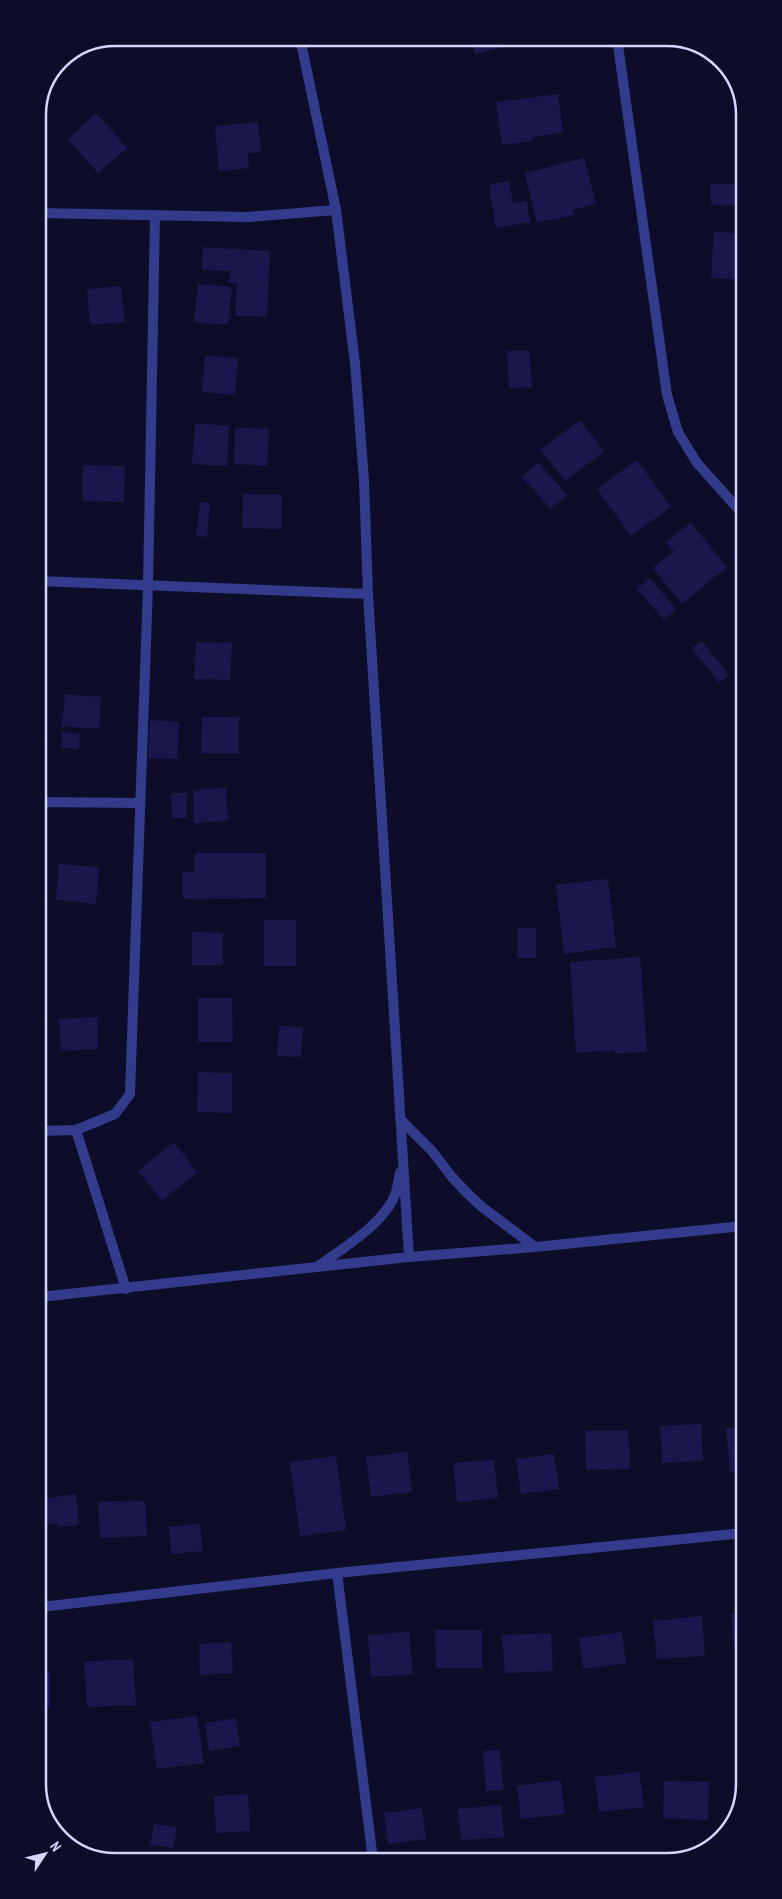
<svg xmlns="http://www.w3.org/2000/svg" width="782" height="1899" font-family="'PT Sans Narrow',sans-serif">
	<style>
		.building { fill: #1a174c }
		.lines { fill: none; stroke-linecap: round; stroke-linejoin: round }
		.minor { stroke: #333c8c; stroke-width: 10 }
		.tertiary { stroke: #333c8c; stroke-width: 10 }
		.rim { fill: none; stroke: #d5d6ff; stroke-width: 2.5 }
	</style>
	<rect width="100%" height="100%" fill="#0e0d29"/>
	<path class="building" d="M471 38H514L516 44 475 54Z
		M558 94 563 133 532 137 533 141 502 145 496 102Z
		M96 113 127 148 98 173 68 139Z
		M258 122 261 152 248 153 249 168 219 171 215 126Z
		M584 158 596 204 572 210 574 215 537 223 525 173Z
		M735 167H741V206L711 205V184H735Z
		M509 181 513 203 527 201 530 222 496 228 489 185Z
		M714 232 741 233V280L711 278Z
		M203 247 270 251 267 317 235 316 237 283H229L230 271 202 270Z
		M38 280H41V314H38Z
		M198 284 232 287 228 325 194 322Z
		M121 286 125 322 90 325 87 289Z
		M529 350 532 387 509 388 507 351Z
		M205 356 238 358 235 395 202 392Z
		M580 420 604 451 565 481 541 450Z
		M195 423 229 426 227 466 192 464Z
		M235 428 269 429 267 466 234 464Z
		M637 460 671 507 631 536 597 489Z
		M538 462 567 495 551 509 522 477Z
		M83 465 125 466 124 502 83 501Z
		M243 494 282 495 281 529 242 528Z
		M200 502 210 503 207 537 196 536Z
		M691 523 727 567 682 604 653 568 674 551 666 542Z
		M650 578 676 609 664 620 637 589Z
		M702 641 729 675 719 683 692 648Z
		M196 642 232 643 230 680 194 679Z
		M65 694 101 697 99 729 62 726Z
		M202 717H239V754L201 753Z
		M150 720 179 722 177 759 148 758Z
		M62 732 80 734 79 749 61 748Z
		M226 788 228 821 194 823 193 790Z
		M171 793H187V818H172Z
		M195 853H266V898L183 899V872H195Z
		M59 864 99 867 96 904 56 900Z
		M608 879 616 947 564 954 556 885Z
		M264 920H296V966H264Z
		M517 928H536V958H517Z
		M192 932 223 933V965H192Z
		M640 957 647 1052 615 1054V1050L576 1053 570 962Z
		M198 998H232L233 1042H198Z
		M97 1017 98 1049 61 1051 59 1019Z
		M279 1026 303 1027 301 1057 277 1056Z
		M198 1072 232 1073V1113L197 1112Z
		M174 1142 197 1172 162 1201 138 1171Z
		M701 1424 703 1461 662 1463 660 1426Z
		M744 1427V1471L730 1472 726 1428Z
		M628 1430 630 1469 586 1470 585 1431Z
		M407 1452 412 1492 371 1497 366 1457Z
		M554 1454 559 1489 521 1494 516 1459Z
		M336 1456 346 1530 300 1536 290 1462Z
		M494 1460 498 1498 457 1502 453 1463Z
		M76 1494 79 1525 58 1527V1523L41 1525V1499Z
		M145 1501 147 1536 100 1538 98 1502Z
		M200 1524 203 1551 171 1554 169 1527Z
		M744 1612V1648H734L731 1614Z
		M702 1616 705 1656 657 1659 653 1621Z
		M435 1630H482V1668H436Z
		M409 1632 413 1674 371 1677 368 1635Z
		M622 1632 626 1663 583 1669 579 1638Z
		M551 1633 553 1671 505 1673 502 1635Z
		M231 1642 233 1673 200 1675 199 1644Z
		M133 1659 136 1705 87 1707 84 1662Z
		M41 1672H50V1707H41Z
		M197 1716 204 1763 157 1769 150 1722Z
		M236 1718 240 1746 209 1751 205 1723Z
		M500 1750 503 1790 486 1791 483 1751Z
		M639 1772 644 1807 599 1812 595 1777Z
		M560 1780 565 1814 521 1819 517 1786Z
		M664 1781 709 1782 708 1820 663 1818Z
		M248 1794 250 1831 216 1833 214 1796Z
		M501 1805 504 1837 461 1840 458 1809Z
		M422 1808 426 1839 388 1844 384 1813Z
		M154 1824 177 1827 173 1848 150 1845Z"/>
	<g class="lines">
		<path class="minor" d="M617 38 667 395 678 432 697 463 741 512
			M38 213 248 217 336 210
			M39 581 368 594
			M39 802 139 803
			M76 1130 126 1289
			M40 1131 76 1130 115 1114 130 1094 148 586 155 215
			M337 1573 373 1860
			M41 1607 337 1573 744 1533"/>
		<path class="tertiary" d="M300 38 336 210 355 363 364 480 368 594 409 1257
			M400 1119 432 1151 452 1177 467 1193 482 1207 535 1247
			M317 1267C343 1248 386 1223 396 1192 398 1185 399 1178 400 1172
			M40 1297 409 1257 535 1247 743 1226"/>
	</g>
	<path d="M0 0H782V1899H0ZM115 46H667A69 69 0 0 1 736 115V1784A69 69 0 0 1 667 1853H115A69 69 0 0 1 46 1784V115A69 69 0 0 1 115 46Z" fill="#0e0d29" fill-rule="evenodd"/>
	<path class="rim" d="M115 46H667A69 69 0 0 1 736 115V1784A69 69 0 0 1 667 1853H115A69 69 0 0 1 46 1784V115A69 69 0 0 1 115 46Z"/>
	<g transform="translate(45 1854) rotate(55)" stroke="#0e0d29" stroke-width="4" paint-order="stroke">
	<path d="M0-4L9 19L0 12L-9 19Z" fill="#d5d6ff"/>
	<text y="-8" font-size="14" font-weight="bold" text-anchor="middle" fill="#d5d6ff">N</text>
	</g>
</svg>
